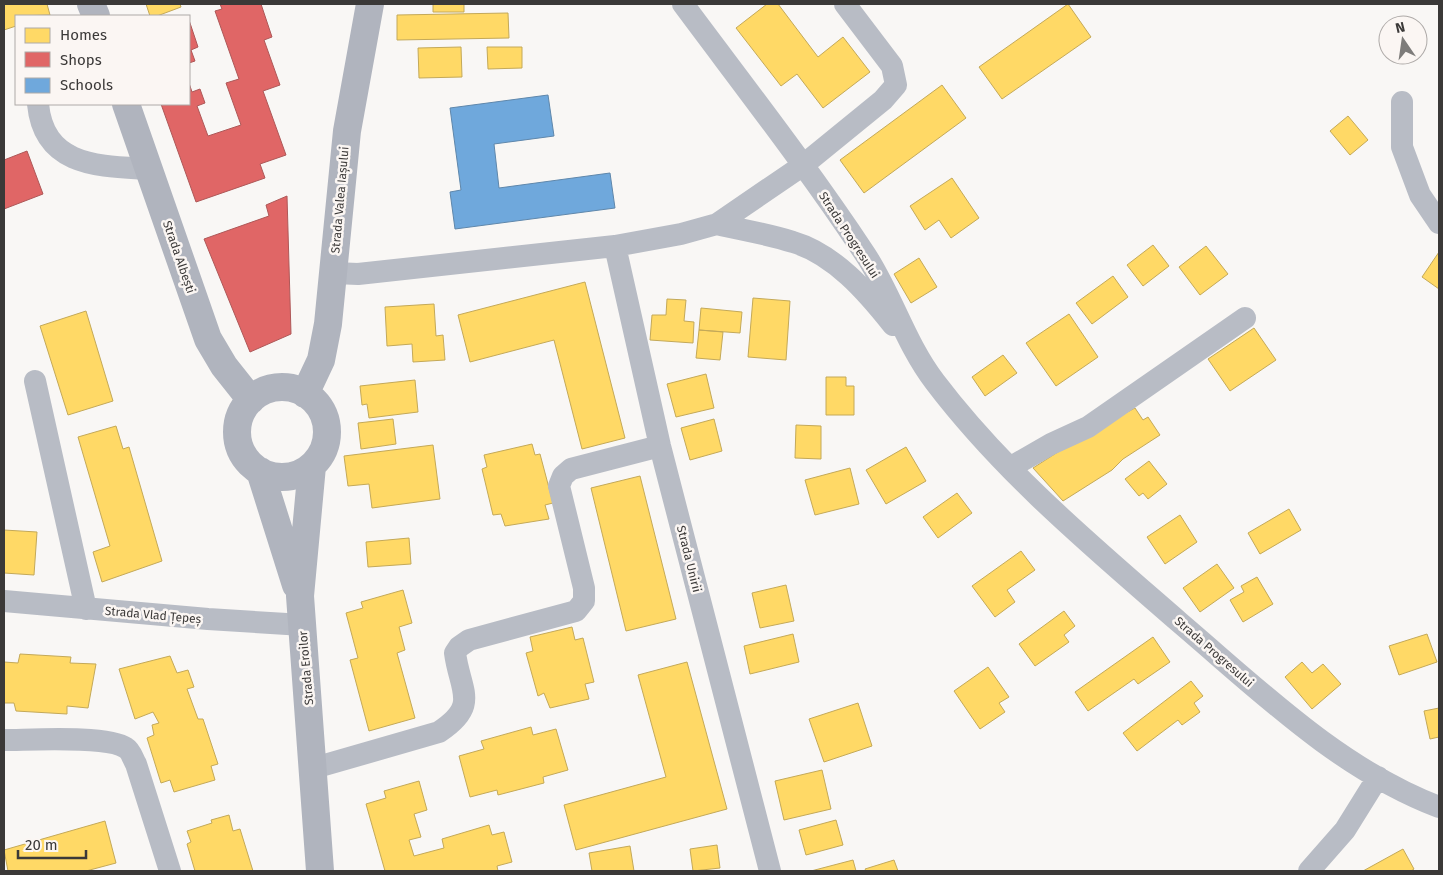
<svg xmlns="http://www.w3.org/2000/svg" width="1443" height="875" font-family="'Fira Sans',sans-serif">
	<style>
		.homes { fill: #ffd966; stroke: #c4a958 }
		.shops { fill: #e06666; stroke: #ae5858 }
		.schools { fill: #6fa8dc; stroke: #5f87ab }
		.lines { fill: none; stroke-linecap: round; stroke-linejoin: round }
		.minor { stroke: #b8bcc5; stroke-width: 22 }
		.major { stroke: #b0b4be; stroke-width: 28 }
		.labels { text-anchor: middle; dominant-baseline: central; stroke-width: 5; stroke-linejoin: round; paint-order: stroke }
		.street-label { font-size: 12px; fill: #3b3938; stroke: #fbf6f3 }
	</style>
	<rect width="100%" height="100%" fill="#f9f7f5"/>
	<path class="homes" d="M4 4H47L50 15 16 16V26L4 30Z
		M146 4H180L181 7 157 16H150Z
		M433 4H464V12H433Z
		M767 4H778L818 57 843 37 870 72 823 108 797 74 781 86 736 28Z
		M1068 4 1091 37 1002 99 979 67Z
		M508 13 509 38 397 40V15Z
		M461 47 462 77 419 78 418 48Z
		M487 47H522V68L488 69Z
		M942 85 966 118 864 193 840 160Z
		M1348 116 1368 140 1350 155 1330 131Z
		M952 178 979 218 951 238 939 220 925 230 910 206Z
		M1153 245 1169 266 1143 286 1127 265Z
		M1206 246 1228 274 1200 295 1179 267Z
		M1439 252V289L1422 277Z
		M919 258 937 287 911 303 894 274Z
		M1113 276 1128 297 1092 324 1076 303Z
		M585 282 625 438 582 449 554 340 470 362 458 315Z
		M753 298 790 301 786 360 748 357Z
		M667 299 686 300 684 321 694 322 693 343 650 340 652 315H666Z
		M434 304 436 336 443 335 445 360 413 362 412 344 387 346 385 307Z
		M701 308 742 312 740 333 699 330Z
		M86 311 113 401 68 415 40 326Z
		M1069 314 1098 357 1056 386 1026 343Z
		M1254 328 1276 360 1230 391 1208 359Z
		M699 330 723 332 720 360 696 358Z
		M1003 355 1017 373 985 396 972 377Z
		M706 374 714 408 676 417 667 384Z
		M826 377H846V386H854V415H826Z
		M415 380 418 412 369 418 367 404 362 405 360 386Z
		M1135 408 1143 420 1148 417 1160 435 1123 459 1112 470 1063 501 1033 468 1089 432Z
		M393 419 396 444 361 449 358 423Z
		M714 419 722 451 690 460 681 428Z
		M796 425 821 426V459L795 458Z
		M116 426 123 449 129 447 162 561 102 582 93 552 110 546 78 437Z
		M532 444 535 455 540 454 553 503 545 505 549 519 505 526 501 514 493 515 482 469 487 467 484 455Z
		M433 445 440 499 372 508 369 484 348 486 344 456Z
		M906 447 926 481 886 504 866 470Z
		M1149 461 1167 484 1148 499 1143 493 1139 496 1125 479Z
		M850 468 859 504 815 515 805 480Z
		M640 476 676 619 626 631 591 488Z
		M957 493 972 513 938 538 923 517Z
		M1289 509 1301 530 1260 554 1248 533Z
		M1180 515 1197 542 1165 564 1147 537Z
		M4 530 37 532 34 575 4 573Z
		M409 538 411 564 368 567 366 542Z
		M1021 551 1035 570 1007 590 1015 602 995 617 972 586Z
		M1217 564 1234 588 1200 612 1183 588Z
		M1257 577 1273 604 1243 622 1230 600 1244 592 1241 586Z
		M786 585 794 621 760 628 752 593Z
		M403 590 412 623 399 627 405 650 397 653 415 718 369 731 350 660 358 658 346 613 363 608 361 602Z
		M1064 611 1075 626 1064 635 1069 642 1035 666 1019 644Z
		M572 627 575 640 583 638 594 682 585 684 589 699 550 708 544 693 538 696 526 653 533 651 530 637Z
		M793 634 799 662 750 674 744 646Z
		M1427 634 1437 662 1399 675 1389 646Z
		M1153 637 1170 662 1138 684 1134 679 1088 711 1075 692Z
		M20 654 71 657 70 663 96 664 88 708 67 706V714L16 711 14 703H4V662L18 663Z
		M170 656 177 673 188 670 194 687 187 689 198 719H203L218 764 211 766 215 780 174 792 170 780 161 783 147 738 154 735 152 725 159 723 153 712 135 719 119 669Z
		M687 662 727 809 576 850 564 805 666 777 638 675Z
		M1302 662 1312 673 1323 664 1341 684 1312 709 1285 677Z
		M988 667 1009 697 999 703 1005 712 980 729 954 691Z
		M1191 681 1203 696 1194 703 1200 712 1182 725 1178 720 1137 751 1123 733Z
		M858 703 872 746 824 762 809 719Z
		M1439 708V737L1430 739 1424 711Z
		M531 727 533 735 556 729 568 770 543 777 544 783 498 795 497 790 470 797 459 756 484 749 481 741Z
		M822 770 831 809 784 820 775 781Z
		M419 781 427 810 414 814 421 837 409 840 414 856 444 848 442 839 489 825 492 835 504 832 512 862 497 866 498 871H385L366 804 386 798 384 791Z
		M229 815 233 831 240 829 253 871H195L187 844 191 842 187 831 212 823 211 820Z
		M836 820 843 845 806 855 799 830Z
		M105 821 116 863 86 871H8L4 850Z
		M717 845 720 868 693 871 690 849Z
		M630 846 634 871H592L589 853Z
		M1403 849 1414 869 1411 871H1363Z
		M853 860 856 871H811Z
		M894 860 898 871H866L865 869Z"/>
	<path class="shops" d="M220 4H261L272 37 264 40 280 85 263 91 286 155 260 164 265 178 196 202 161 104H189V83L192 92 200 89 205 103 197 106 208 136 241 125 226 83 239 79 215 11 222 9Z
		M189 20 198 47 191 50 195 61 189 63Z
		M27 151 43 194 4 209V160Z
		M287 196 291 334 250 352 204 239 269 216 266 205Z"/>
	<path class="schools" d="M548 95 554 136 494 144 499 188 610 173 615 208 455 229 450 192 461 190 450 108Z"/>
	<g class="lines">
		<path class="minor" d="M683 4C744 86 808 168 865 254 892 295 905 343 935 382 1004 473 1093 547 1179 622 1259 690 1339 769 1439 807
			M1402 102V147L1420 195 1439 223
			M38 104C44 167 99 166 148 169
			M717 224C742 230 768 234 793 242 834 254 867 292 893 325
			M615 246 660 446 770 871
			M334 273 358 274 615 246 681 234 717 224 802 166 883 100 896 85 892 66 845 4
			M35 381 86 609
			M1011 467 1051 444 1088 427 1245 318
			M4 601 208 619 303 625
			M4 740C30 740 108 735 126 748 131 751 133 759 136 764L170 871
			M314 768 439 732C480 705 460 691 455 653L459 647 469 640 576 611 584 601V588L559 486 563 476 571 469 660 446
			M1309 871 1345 830 1378 777"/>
		<path class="major" d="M91 4 96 16
			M126 104 208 339 224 366 251 400
			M237 432a45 45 0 1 1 90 0a45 45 0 1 1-90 0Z
			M305 394 321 360 328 324 347 131 370 4
			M312 466 300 596 320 871
			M260 471 296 585"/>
	</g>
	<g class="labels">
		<g class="street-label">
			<text transform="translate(340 200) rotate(-85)">Strada Valea Iașului</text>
			<text transform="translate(849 235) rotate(57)">Strada Progresului</text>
			<text transform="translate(179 257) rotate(71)">Strada Albești</text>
			<text transform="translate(689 559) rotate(76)">Strada Unirii</text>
			<text transform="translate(153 615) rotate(5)">Strada Vlad Țepeș</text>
			<text transform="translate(1214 652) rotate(41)">Strada Progresului</text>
			<text transform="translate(306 668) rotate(-95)">Strada Eroilor</text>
		</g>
	</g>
	<rect width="1443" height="875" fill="none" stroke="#3b3938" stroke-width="10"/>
	<rect x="15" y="15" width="175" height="90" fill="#fbf6f3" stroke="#aeaaa8"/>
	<rect x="25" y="28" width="25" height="15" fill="#ffd966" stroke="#aeaaa8"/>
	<text x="60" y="40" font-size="15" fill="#3b3938">Homes</text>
	<rect x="25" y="52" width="25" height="15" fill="#e06666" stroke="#aeaaa8"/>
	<text x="60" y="65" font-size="15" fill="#3b3938">Shops</text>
	<rect x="25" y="78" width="25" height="15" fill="#6fa8dc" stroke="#aeaaa8"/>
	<text x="60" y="90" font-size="15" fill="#3b3938">Schools</text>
	<g transform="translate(1403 40) rotate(347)"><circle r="24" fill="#fbf6f3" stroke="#aeaaa8"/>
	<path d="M0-4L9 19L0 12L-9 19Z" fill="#7e7c7a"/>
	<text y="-8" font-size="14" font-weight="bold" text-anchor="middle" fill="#3b3938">N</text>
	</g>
	<path d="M18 850v8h68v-8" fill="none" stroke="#3b3938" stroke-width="2.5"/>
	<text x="25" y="850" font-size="15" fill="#3b3938" stroke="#fbf6f3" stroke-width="4" paint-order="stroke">20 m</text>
</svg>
